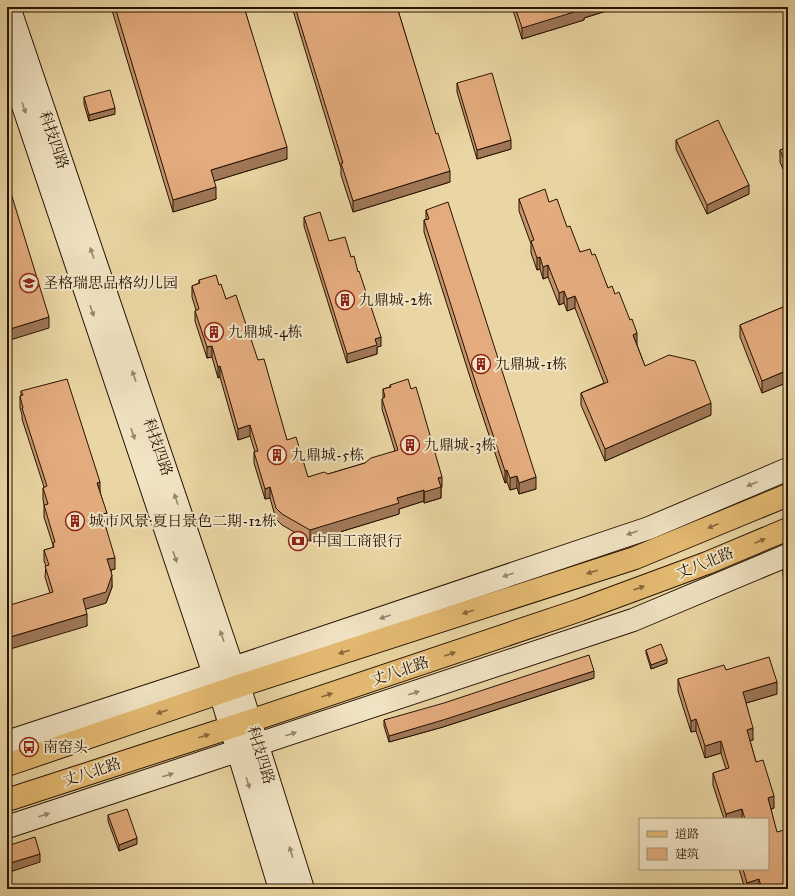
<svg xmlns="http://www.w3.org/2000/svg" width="795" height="896" font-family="'IM FELL Great Primer','Noto Serif SC',serif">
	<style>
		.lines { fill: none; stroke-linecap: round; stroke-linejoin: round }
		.secondary-casing { stroke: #271201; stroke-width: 24 }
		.primary-casing { stroke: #271201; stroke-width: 24 }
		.secondary { stroke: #f1e4c4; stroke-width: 22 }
		.primary { stroke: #e5bb72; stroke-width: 22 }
		.wall { fill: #c4946c; stroke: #271201 }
		.shaded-wall { fill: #a07858; stroke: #271201 }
		.building { fill: #e4ac7e; stroke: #271201 }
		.oneway { fill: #96866c }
		.oneway2 { fill: #86663a }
		.labels { text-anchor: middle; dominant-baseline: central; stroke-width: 4; stroke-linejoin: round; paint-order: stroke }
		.street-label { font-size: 15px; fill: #271201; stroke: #f1e4c4 }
		.poi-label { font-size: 15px; fill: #271201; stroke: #f1e4c4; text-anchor: start }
	</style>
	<rect width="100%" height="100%" fill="#ead6a4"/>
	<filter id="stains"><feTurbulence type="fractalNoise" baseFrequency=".005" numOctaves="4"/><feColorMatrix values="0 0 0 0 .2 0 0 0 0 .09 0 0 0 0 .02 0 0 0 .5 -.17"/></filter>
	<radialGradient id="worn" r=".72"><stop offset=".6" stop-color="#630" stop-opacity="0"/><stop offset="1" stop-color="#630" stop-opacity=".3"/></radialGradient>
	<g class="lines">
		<g class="secondary-casing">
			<path id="secondary" d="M9 7 239 686 303 889
				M7 58 220 692 280 889
				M7 742 233 668 649 528 788 469
				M7 827 633 620 788 555"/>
		</g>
		<g class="primary-casing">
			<path id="primary" d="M7 765 239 686 635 558 788 495
				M7 800 250 721 580 610 707 563 788 529"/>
		</g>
		<use href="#secondary" class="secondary"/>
		<use href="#primary" class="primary"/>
	</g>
	<path class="wall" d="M111 7H244L287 159 214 181 216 199 173 212Z
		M292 7H397L450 182 353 212 341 175V168Z
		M512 7H619L584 18V20L522 39Z
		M457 83 511 149 477 159 457 92Z
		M84 97 115 114 89 121 84 104Z
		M676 140 749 194 707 214 676 149Z
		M788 147V181L780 162V150Z
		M519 199 549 202 567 227 580 252 592 255 608 288 615 294 637 345 645 366 711 415 605 461 581 405V393L604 383 575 308 567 311 564 303 559 305 548 277 543 279 540 269 537 270 531 253V244L519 211Z
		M426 210 536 489 519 494 517 488 510 490 507 482 505 483 476 396 424 232V220H426Z
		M304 217 329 241 351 257 381 346 377 347V354L347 363 304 226Z
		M199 280 219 285 258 360 287 440 308 477 328 474 365 463 395 451 382 409V399L383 398V389L390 387V385L442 487 441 488V498L424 503V501L399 509V514L310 541 282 525 276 519 270 498 265 499 254 463V452H255L250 436 238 440 220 377 218 378 212 357 207 358 195 321V311L196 310 192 297V286L199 283Z
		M788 305V382L762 393 740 337V325Z
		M21 391 100 491 107 524 105 525 115 569 111 570 112 587 106 603 85 609 87 626 50 593 45 577 46 566 44 561V550L53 548V545L44 517V505L43 499V488L44 487 22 419V415L20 408V396H21Z
		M788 568V587L783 576V570Z
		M646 650 667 663 651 669 646 653Z
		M726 670 777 694 746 703 753 740 750 741 756 762 774 808 771 809 788 889H745L739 869H768V819H724L713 785V773L726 769 721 753 705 758 696 731 691 732 678 691V679Z
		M594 678 443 727 389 742 384 726V720Z
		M108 815 137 844 119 851 108 821Z"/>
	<path class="shaded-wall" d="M583 7H619L584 18V20L522 39V28Z
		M115 108V114L89 121V115Z
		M511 140V149L477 159V150Z
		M287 147V159L211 182V170Z
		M450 171V182L353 212V201Z
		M749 185V194L707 214V205Z
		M216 187V199L173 212V200Z
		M540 257V269L537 270V258Z
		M548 265V277L543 279V267Z
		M564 291V303L559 305V293Z
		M575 296V308L567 311V299Z
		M49 317V328L7 341V330Z
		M637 333V345L633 335Z
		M381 337V346L377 347V354L347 363V354L375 339Z
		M212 346V357L207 358V347Z
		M220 366V377L218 378V367Z
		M788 370V382L762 393V381Z
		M711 403V415L605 461V449Z
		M250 425V436L238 440V429Z
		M507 470V482L505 483V471Z
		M517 476V488L510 490V478Z
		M442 477V487L441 488V498L424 503V492L438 478Z
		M536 477V489L519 494V483Z
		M100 482V493L97 483Z
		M270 487V498L265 499V489Z
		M424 490V501L399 509V514L310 541V530L397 498Z
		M107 513V524L102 526V514Z
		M115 558V569L107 571V559Z
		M112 575V587L106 603 83 610V599Z
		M87 614V626L7 650V638Z
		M667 659V663L651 669V665Z
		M594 671V678L443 727 389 742V736Z
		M777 682V694L743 704V692Z
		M696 719V731L691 732V721Z
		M753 728V740L747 742V730Z
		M721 741V753L705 758V746Z
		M774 796V808L768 810V798Z
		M742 809V819H726V814Z
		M137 838V844L119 851V845Z
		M40 854V862L7 873V864Z
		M759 879V889H747V883Z
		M788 885V889H775Z"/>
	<path class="building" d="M115 7H244L287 147 211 170 216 187 173 200Z
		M295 7H397L436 134 438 133 450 171 353 201 341 163H343Z
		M515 7H583L584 9 522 28Z
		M492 73 511 140 477 150 457 83Z
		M110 90 115 108 89 115 84 97Z
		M718 120 749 185 707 205 676 140Z
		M788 147V169L780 150Z
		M545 189 549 202 557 199 567 227 570 226 580 252 590 249 592 255 595 254 608 288 612 286 615 294 619 292 630 320 632 319 637 333 633 335 645 366 669 355 695 361 711 403 605 449 581 393 608 382 575 296 567 299 564 291 559 293 548 265 543 267 540 257 537 258 531 241 534 240 519 199Z
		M10 190 49 317 7 330V191Z
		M448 202 536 477 519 483 517 476 510 478 507 470 505 471 476 384 424 220 429 219 426 210Z
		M320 212 329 241 345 237 351 257 354 256 358 272 359 271 381 337 375 339 377 345 347 354 304 217Z
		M216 275 219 285 221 284 226 299 236 295 258 360 264 359 287 440 296 437 308 477 324 472 328 474 365 463 371 458 398 450 382 399 385 397 383 389 391 387 390 385 408 379 411 389 416 387 421 404 442 477 438 478 441 487 424 492V490L397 498 399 503 310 530 282 514 276 508 270 487 265 489 254 452 258 451 250 425 238 429 220 366 218 367 212 346 207 347 195 311 199 309 192 286 200 283 199 280Z
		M788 305V370L762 381 740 325Z
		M67 379 100 482 97 483 107 513 102 514 115 558 107 559 112 575 106 592 83 599 87 614 7 638V606L53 592 45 566 49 565 44 550 54 547 53 543 55 542 44 505 48 504 43 488 47 486 22 408H23L20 396 23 395 21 391Z
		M788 568V581L783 570Z
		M661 644 667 659 651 665 646 650Z
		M589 655 594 671 443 720 389 736 384 720 444 703Z
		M769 657 777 682 743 692 753 728 747 730 756 762 763 760 774 796 768 798 777 832 784 830 788 843V885L775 889H762L759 879 747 883 743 869H768V819H745L742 809 726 814 713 773 729 768 721 741 705 746 696 719 691 721 678 679 724 665 726 670Z
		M127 809 137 838 119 845 108 815Z
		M35 837 40 854 7 864V846Z"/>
	<defs><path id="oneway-solid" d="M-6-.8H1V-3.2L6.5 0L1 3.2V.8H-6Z"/></defs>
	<g class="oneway">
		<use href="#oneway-solid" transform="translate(24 108) rotate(71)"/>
		<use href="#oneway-solid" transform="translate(92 253) rotate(-109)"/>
		<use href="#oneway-solid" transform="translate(92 311) rotate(71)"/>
		<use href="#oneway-solid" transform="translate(134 376) rotate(-109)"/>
		<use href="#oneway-solid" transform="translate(133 434) rotate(71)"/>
		<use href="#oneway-solid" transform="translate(752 484) rotate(157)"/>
		<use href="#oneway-solid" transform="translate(176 499) rotate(-109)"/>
		<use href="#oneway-solid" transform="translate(632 533) rotate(161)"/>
		<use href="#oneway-solid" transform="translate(175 557) rotate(71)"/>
		<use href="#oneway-solid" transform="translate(508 575) rotate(161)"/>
		<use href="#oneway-solid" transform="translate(385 617) rotate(161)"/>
		<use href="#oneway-solid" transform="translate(222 636) rotate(-109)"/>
		<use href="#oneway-solid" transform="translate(414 693) rotate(-18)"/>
		<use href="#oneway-solid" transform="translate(291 734) rotate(-18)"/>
		<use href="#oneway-solid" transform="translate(168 775) rotate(-18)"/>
		<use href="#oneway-solid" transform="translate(248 783) rotate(73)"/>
		<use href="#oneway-solid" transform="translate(44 815) rotate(-18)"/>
		<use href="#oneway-solid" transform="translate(291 852) rotate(-107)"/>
	</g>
	<g class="oneway2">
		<use href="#oneway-solid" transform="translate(713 526) rotate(157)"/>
		<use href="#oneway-solid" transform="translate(760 541) rotate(-23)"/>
		<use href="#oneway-solid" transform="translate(592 572) rotate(162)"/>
		<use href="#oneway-solid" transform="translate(639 588) rotate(-20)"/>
		<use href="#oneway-solid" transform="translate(468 612) rotate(162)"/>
		<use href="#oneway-solid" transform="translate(344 652) rotate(162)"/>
		<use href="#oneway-solid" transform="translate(450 654) rotate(-19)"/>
		<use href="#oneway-solid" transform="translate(327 695) rotate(-19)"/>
		<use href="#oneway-solid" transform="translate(162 712) rotate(161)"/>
		<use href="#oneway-solid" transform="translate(204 736) rotate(-18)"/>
	</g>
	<defs>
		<g id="school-ring" transform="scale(1)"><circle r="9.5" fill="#f1e4c4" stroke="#8f2418" stroke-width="1.5"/><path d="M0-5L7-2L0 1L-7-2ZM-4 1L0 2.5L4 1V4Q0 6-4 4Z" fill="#8f2418"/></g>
		<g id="building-ring" transform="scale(1)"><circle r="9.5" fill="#f1e4c4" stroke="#8f2418" stroke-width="1.5"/><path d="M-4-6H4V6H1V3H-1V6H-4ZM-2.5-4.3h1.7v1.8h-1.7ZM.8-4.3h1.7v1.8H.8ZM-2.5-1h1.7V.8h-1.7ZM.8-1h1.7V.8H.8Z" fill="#8f2418"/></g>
		<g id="bank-ring" transform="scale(1)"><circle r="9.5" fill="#f1e4c4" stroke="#8f2418" stroke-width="1.5"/><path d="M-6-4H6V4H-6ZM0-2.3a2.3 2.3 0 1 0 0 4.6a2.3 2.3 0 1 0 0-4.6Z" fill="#8f2418"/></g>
		<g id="bus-ring" transform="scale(1)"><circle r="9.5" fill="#f1e4c4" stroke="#8f2418" stroke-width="1.5"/><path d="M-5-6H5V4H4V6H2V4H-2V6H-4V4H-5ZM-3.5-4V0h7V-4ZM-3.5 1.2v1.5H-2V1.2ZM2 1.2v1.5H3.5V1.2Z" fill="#8f2418"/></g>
	</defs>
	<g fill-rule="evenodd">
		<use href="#school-ring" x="29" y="283"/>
		<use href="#building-ring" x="345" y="300"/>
		<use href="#building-ring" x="214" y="332"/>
		<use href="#building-ring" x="481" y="364"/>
		<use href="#building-ring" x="410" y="445"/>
		<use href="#building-ring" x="277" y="455"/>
		<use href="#building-ring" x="75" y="521"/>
		<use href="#bank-ring" x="298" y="541"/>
		<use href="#bus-ring" x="29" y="747"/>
	</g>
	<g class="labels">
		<g class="street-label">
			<text transform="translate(54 140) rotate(71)">科技四路</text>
			<text transform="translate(158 447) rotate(71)">科技四路</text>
			<text transform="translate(705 563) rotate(-22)">丈八北路</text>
			<text transform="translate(400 671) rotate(-19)">丈八北路</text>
			<text transform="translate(261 755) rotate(73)">科技四路</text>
			<text transform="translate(92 772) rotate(-18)">丈八北路</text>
		</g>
		<g class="poi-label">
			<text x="43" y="283">圣格瑞思品格幼儿园</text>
			<text x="359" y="300">九鼎城-2栋</text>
			<text x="228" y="332">九鼎城-4栋</text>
			<text x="495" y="364">九鼎城-1栋</text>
			<text x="424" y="445">九鼎城-3栋</text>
			<text x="291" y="455">九鼎城-5栋</text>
			<text x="89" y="521">城市风景·夏日景色二期-12栋</text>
			<text x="312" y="541">中国工商银行</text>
			<text x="43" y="747">南窑头</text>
		</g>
	</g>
	<rect width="795" height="896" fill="none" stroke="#ead6a4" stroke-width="24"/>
	<rect x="8" y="8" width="779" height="880" fill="none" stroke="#271201" stroke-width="2"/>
	<rect x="12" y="12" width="771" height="872" fill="none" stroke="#271201"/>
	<rect x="639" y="818" width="130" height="52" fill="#f1e4c4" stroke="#a09076"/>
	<rect x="647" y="831" width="20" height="6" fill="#e5bb72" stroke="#a09076"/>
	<text x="675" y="838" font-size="12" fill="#271201">道路</text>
	<rect x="647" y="848" width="20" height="12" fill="#e4ac7e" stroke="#a09076"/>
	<text x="675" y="858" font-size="12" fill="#271201">建筑</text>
	<rect width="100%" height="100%" filter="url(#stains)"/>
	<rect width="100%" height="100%" fill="url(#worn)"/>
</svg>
